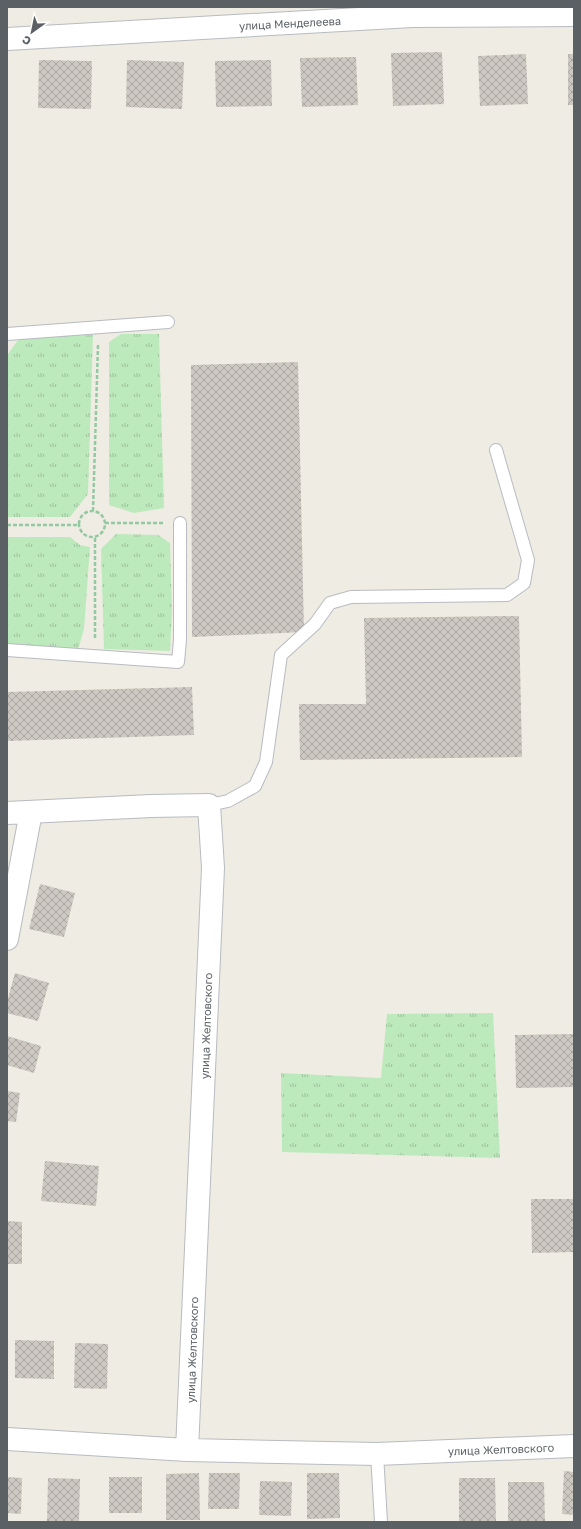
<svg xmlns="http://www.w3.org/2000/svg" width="581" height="1529" font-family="'Golos Text',sans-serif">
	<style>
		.grass { fill: url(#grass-tufts) }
		.building { fill: url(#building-cross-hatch) }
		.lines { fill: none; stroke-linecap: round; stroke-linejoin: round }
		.service-casing { stroke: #b8bbc1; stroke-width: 14 }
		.minor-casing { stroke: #b8bbc1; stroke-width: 24 }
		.path { stroke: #93c9a1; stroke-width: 2.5; stroke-dasharray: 4 2; stroke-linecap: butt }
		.service { stroke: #fff; stroke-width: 12 }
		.minor { stroke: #fff; stroke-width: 22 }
		.labels { text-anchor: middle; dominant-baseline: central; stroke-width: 3; stroke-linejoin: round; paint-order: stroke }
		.street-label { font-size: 11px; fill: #5b6065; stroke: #fff }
	</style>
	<defs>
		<pattern id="grass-tufts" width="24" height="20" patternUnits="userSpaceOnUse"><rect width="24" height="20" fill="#bdeabc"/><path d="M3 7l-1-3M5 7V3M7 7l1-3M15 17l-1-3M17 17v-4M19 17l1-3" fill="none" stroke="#9dc19c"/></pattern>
		<pattern id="building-cross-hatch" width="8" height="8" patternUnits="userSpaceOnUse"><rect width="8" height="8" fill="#cdc9c2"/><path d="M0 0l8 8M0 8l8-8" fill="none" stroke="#a9a7a1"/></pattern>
	</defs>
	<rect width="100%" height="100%" fill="#efece3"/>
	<path class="grass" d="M121 334H159L164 508 134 513 109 505V342Z
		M93 335 88 494 70 517H7L8 354 21 336Z
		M116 534 158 535 170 543 172 611 170 651 104 649 101 549Z
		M7 537H70L80 545 90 547 84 629 77 653 7 647Z
		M493 1013 500 1158 282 1152 281 1073 381 1078 387 1014Z"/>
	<path class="building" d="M442 52 444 104 393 106 391 53Z
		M526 54 528 104 480 106 478 56Z
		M568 54H574V105H568Z
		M356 57 358 105 302 107 300 58Z
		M39 60 92 61 91 109 38 108Z
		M127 60 184 62 182 109 126 107Z
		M271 60 272 106 216 107 215 61Z
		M298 362 304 632 192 637 191 365Z
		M519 616 522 757 300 760 299 704H366L364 618Z
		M192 687 194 735 7 741V692Z
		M40 884 75 893 64 937 29 929Z
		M15 973 49 983 38 1021 7 1013V1002Z
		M574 1034V1087L516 1088 515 1035Z
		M7 1036 41 1046 34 1073 7 1065Z
		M7 1091 20 1093 16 1122 7 1121Z
		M45 1161 99 1166 96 1206 41 1201Z
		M531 1199H574V1252L532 1253Z
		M7 1221 22 1222V1264H7Z
		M15 1340 54 1341V1379L15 1378Z
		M75 1343 108 1344 107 1389 74 1388Z
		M564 1471 574 1472V1515L562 1514Z
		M199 1473 200 1520H166V1474Z
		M209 1473H240L239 1509H208Z
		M307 1473H339L340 1518 307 1519Z
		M7 1477 22 1478 21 1514 7 1513Z
		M109 1477H142V1513H109Z
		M48 1478 80 1479 79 1522H47Z
		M459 1478H495L496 1522H459Z
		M260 1481 292 1482 291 1516 259 1515Z
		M508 1482H544L545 1522H508Z"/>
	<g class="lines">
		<g class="service-casing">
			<path id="service" d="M7 334 168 322
				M7 650 178 662 180 640V523
				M209 805 228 801 255 786 266 762 281 655 315 624 330 603 351 597 507 595 524 583 528 560 496 450
				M377 1454 381 1522"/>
		</g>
		<g class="minor-casing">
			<path id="minor" d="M7 39 412 16 574 15
				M7 813 151 806 209 805 213 868 187 1450
				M7 939 31 812
				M7 1439 187 1450 377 1454 574 1446"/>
		</g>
		<path class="path" d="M79 524a13 13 0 1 1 26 0a13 13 0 1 1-26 0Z
			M93 511 98 345
			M105 523H163
			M7 525H79
			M95 638V536"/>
		<use href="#service" class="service"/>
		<use href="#minor" class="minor"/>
	</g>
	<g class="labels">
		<g class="street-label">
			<text transform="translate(290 23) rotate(-3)">улица Менделеева</text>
			<text transform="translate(206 1026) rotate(-88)">улица Желтовского</text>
			<text transform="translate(192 1350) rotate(-88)">улица Желтовского</text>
			<text transform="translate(501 1449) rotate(-2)">улица Желтовского</text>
		</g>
	</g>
	<rect width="581" height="1529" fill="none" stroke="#5b6065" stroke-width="16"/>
	<g transform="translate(32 32) rotate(213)" stroke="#ffffff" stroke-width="3" paint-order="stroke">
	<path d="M0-3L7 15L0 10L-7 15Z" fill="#5b6065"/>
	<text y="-6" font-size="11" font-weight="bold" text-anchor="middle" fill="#5b6065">С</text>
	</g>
</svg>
